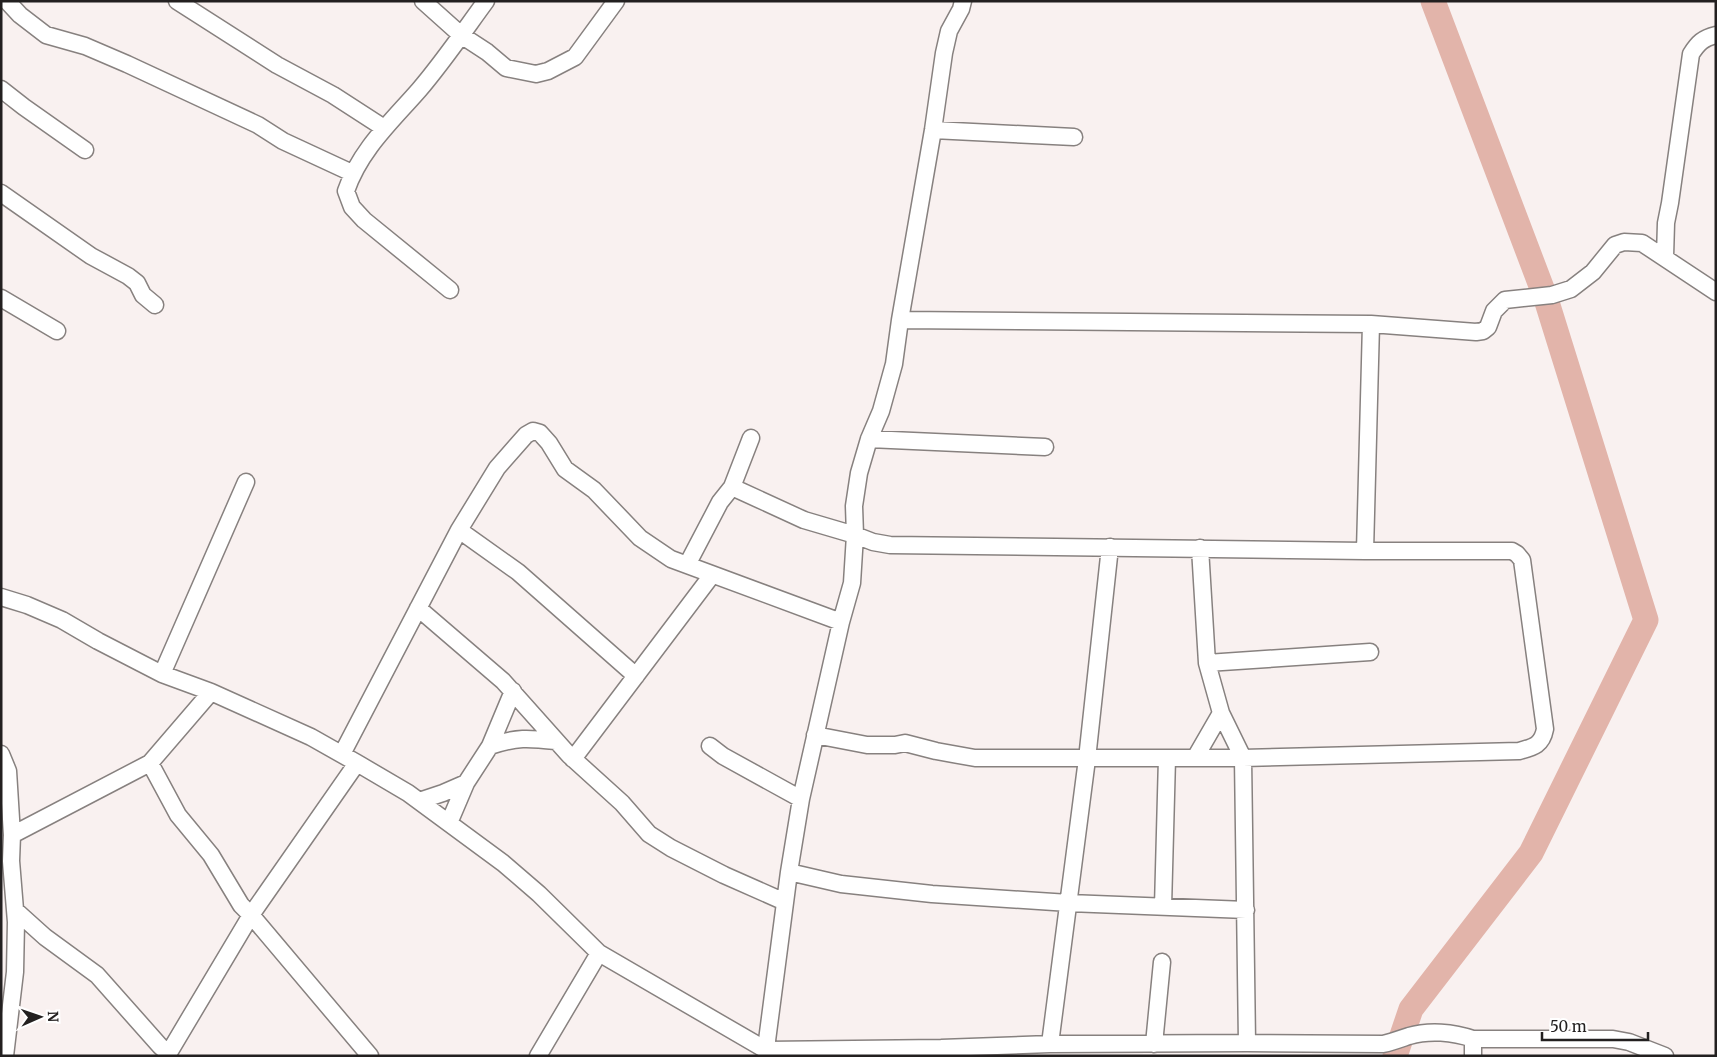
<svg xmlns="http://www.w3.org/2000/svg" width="1717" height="1057" font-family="Merriweather,serif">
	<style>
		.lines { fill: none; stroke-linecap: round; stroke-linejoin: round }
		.river { stroke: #e2b4aa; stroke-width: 25 }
		.minor-casing { stroke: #87817f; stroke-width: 19 }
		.minor { stroke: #fff; stroke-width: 16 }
	</style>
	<rect width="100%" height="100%" fill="#f9f1f0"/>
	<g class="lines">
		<path class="river" d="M1395 1056 1411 1009 1531 853 1646 620 1546 299 1433 1"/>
		<g class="minor-casing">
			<path id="minor" d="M7 1 20 15 46 35 85 46 127 64 258 125 283 141 352 173
				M177 1 277 65 333 95 384 128
				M423 1 461 35 487 52 506 68 536 74 548 71 575 57 616 1
				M1 89 24 107 85 150
				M933 130 1074 137
				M1 193 91 256 128 276 137 283 143 295 155 305
				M1665 257 1666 223 1670 203 1691 54C1698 43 1703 38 1716 35
				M450 290 364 220 352 207 346 191C360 150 391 122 419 90 443 62 464 31 486 1
				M1 298 57 331
				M900 320 1371 324 1476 332 1483 331 1488 327 1494 311 1505 300 1552 295 1571 289 1593 272 1615 245 1624 242 1642 243 1716 292
				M869 439 1045 447
				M732 487 804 520 855 535 873 542 890 545 1365 551H1512L1517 554 1522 560 1545 729C1542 745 1534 747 1519 751L1243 758H975L936 751 905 743 895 745H867L815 735
				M459 530 518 572 636 676
				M1200 548 1207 663 1221 713 1243 758 1247 1043
				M1365 551 1371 324
				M687 565 720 502 732 487 751 438
				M1 597 27 605 62 620 98 641 162 674 211 692 311 737 357 763 408 793 503 863 539 894 599 953 766 1050 941 1048 1050 1044 1247 1043 1383 1044C1392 1042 1400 1039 1409 1036 1429 1030 1453 1032 1473 1039H1613L1629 1042 1665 1056
				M418 608 503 681 569 755 622 803 649 834 671 848 724 875 785 902
				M1207 663 1370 652
				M162 674 246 482
				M490 746C517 737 528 738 556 741
				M710 746 723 756 801 799
				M1 754 8 771 12 835 11 861 16 922 15 972 5 1056
				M342 754 459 530 497 468 526 435 533 431 540 433 549 443 565 469 594 490 640 538 671 559 841 622
				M1195 758 1221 713
				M573 759 712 575
				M150 763 178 815 211 855 241 905 251 915 370 1056
				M419 801 443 793 466 783
				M449 823 466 783 490 746 513 691
				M12 835 150 763 211 692
				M789 872 841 884 932 894 1069 903 1246 910
				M1163 907 1167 758
				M15 910 45 937 97 975 160 1046 168 1053
				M1473 1039V1056
				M1050 1044 1087 759 1110 547
				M1154 1044 1162 962
				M167 1056 251 915 357 763
				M538 1056 599 953
				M765 1056 789 872 801 799 841 622 852 583 855 535 854 506 859 473 869 439 881 411 894 364 900 320 933 130 944 53 949 31 961 9 963 1"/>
		</g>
		<use href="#minor" class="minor"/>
	</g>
	<rect width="1717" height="1057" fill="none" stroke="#232020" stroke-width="5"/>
	<g transform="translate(40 1017) rotate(88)" stroke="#ffffff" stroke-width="4" paint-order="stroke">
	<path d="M0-4L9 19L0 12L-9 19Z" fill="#232020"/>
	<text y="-8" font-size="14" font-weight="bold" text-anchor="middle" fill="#232020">N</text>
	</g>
	<path d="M1542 1032v8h106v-8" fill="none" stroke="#232020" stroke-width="2.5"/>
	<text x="1550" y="1032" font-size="15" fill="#232020" stroke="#ffffff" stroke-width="4" paint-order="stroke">50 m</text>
</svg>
